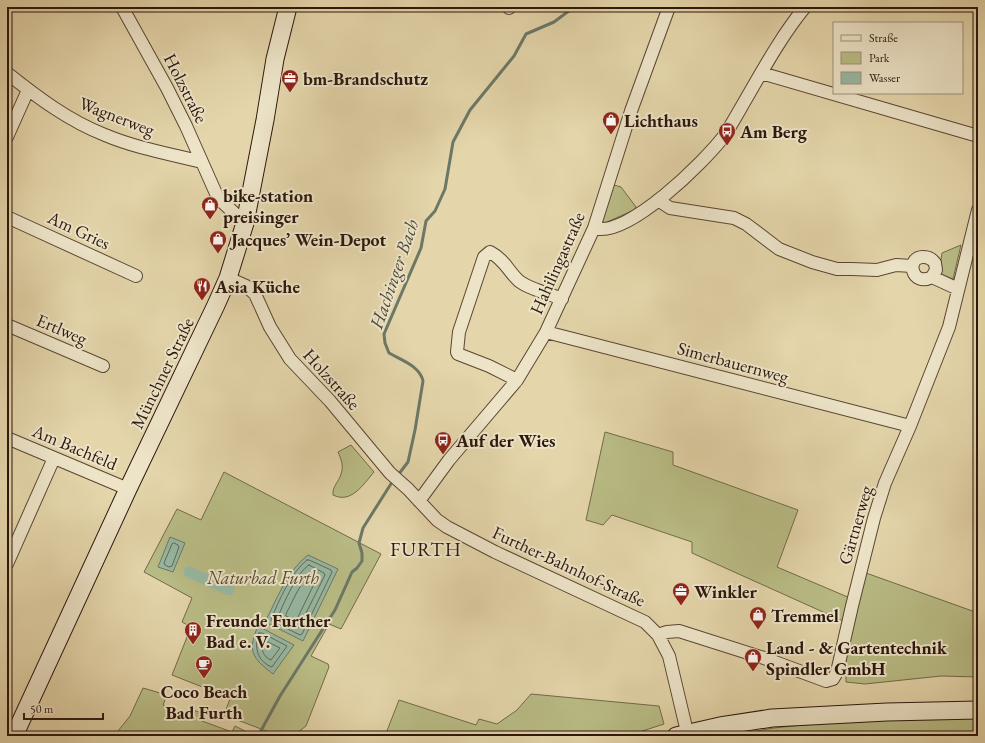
<svg xmlns="http://www.w3.org/2000/svg" width="985" height="743" font-family="'EB Garamond',serif">
	<style>
		.green { fill: #b9bc85; stroke: #726a49 }
		.water { fill: #97b9a3; stroke: #6c7867 }
		.lines { fill: none; stroke-linecap: round; stroke-linejoin: round }
		.shore { stroke: #616858; stroke-width: 1 }
		.stream { stroke: #6c7867; stroke-width: 3 }
		.canal { stroke: #97b9a3; stroke-width: 11 }
		.street-casing { stroke: #594634; stroke-width: 14 }
		.secondary-casing { stroke: #2b170d; stroke-width: 19 }
		.street { stroke: #ede4c8; stroke-width: 12 }
		.secondary { stroke: #ede4c8; stroke-width: 17 }
		.labels { text-anchor: middle; dominant-baseline: central; stroke-width: 4; stroke-linejoin: round; paint-order: stroke }
		.poi-label { font-size: 18px; font-weight: bold; fill: #2b170d; stroke: #ede4c8; text-anchor: start }
		.street-label { font-size: 18px; fill: #2b170d; stroke: #ede4c8 }
		.park-label { font-size: 18px; font-style: italic; fill: #564931; stroke: #ede4c8 }
		.water-label { font-size: 19px; font-style: italic; fill: #4b483a; stroke: #ede4c8 }
		.quarter-label { font-size: 20px; letter-spacing: 1px; fill: #2b170d; stroke: #ede4c8 }
	</style>
	<rect width="100%" height="100%" fill="#e4d5aa"/>
	<filter id="stains"><feTurbulence type="fractalNoise" baseFrequency=".005" numOctaves="4"/><feColorMatrix values="0 0 0 0 .2 0 0 0 0 .09 0 0 0 0 .02 0 0 0 .5 -.17"/></filter>
	<radialGradient id="worn" r=".72"><stop offset=".6" stop-color="#630" stop-opacity="0"/><stop offset="1" stop-color="#630" stop-opacity=".3"/></radialGradient>
	<path class="green" d="M614 185 621 187 636 207 634 210 605 223 601 221Z
		M961 245 953 279 939 273 942 253Z
		M605 432 673 452V465L798 510 777 567 850 598 843 621 692 553V542L612 515 603 525 586 520Z
		M351 445 374 472C363 485 351 504 333 495 332 486 339 482 341 474 344 466 341 459 338 452Z
		M224 472 381 554 341 629 329 624 311 656 328 664 329 667 306 726 293 736H277L269 732 224 715 231 696 215 692 172 675 191 627 182 622 192 598 144 572 177 509 201 520Z
		M866 573 978 613V677L941 676 865 684 846 682V660L858 601Z
		M143 688 167 695 163 705 190 716 193 710 204 714 202 721 232 732 235 726 255 736H114L130 716Z
		M531 694 659 706 664 724 627 736H385L399 700 476 725 479 719 497 724 517 710Z
		M978 718V736H732C746 733 760 730 774 728 841 720 910 720 978 718Z"/>
	<path class="water" d="M170 537 185 543 173 572 158 567Z
		M308 555 338 569 303 641 265 622C277 599 287 571 308 555Z
		M258 626 294 645 273 674C252 658 247 651 258 626Z"/>
	<g class="lines">
		<path class="shore" d="M174 543 178 545 179 547 172 566 169 567 165 565 164 563 172 544Z
			M307 560H309L331 570 332 572 302 634 300 635 272 621 271 619C279 601 291 572 307 560Z
			M309 565 324 573 325 575 299 627 297 628 279 619 278 617C283 604 298 571 309 565Z
			M309 573 316 575 317 578 297 619 294 620 286 616V614L297 592Z
			M259 633H262L287 646 272 667C258 662 253 647 259 633Z
			M264 640 280 648 271 660C263 657 261 649 262 641Z"/>
		<path class="stream" d="M398 475 408 462 415 430 423 381C420 366 401 360 389 353L385 343 384 334 421 248 426 221 435 211 445 189 453 142 470 110 514 56 526 34 554 22 574 7
			M258 736 280 696 335 610 352 572 357 568 362 561V553L359 543 363 528 394 479"/>
		<path class="canal" d="M189 572 229 590"/>
		<g class="street-casing">
			<path id="street" d="M122 7 167 88 186 126 218 198 245 223
				M509 8 510 7
				M7 73C37 97 69 121 105 135 136 148 170 154 202 162
				M761 73 978 136
				M7 137 28 90
				M658 200 670 208 734 218 746 224 779 249 812 262 837 269H852L877 270 896 265 912 266
				M7 217 136 276
				M594 228C627 239 705 161 724 136 732 124 739 111 746 99 764 68 782 35 805 7
				M932 277 936 270 935 263C932 259 929 257 924 257 905 256 911 288 932 277L958 289
				M228 278 246 286 255 294 270 327 290 359 330 401 390 473 408 489 437 520 447 527 495 552 645 622 658 635 669 656 688 736
				M7 325 103 366
				M546 332 910 426
				M517 380 489 366 458 354 457 352 459 332 484 257 490 252C505 260 508 271 519 281 529 289 550 294 562 299
				M7 438 128 489
				M419 501 449 460 517 380 546 332 594 228 631 111 669 7
				M7 564 54 458
				M658 635 667 632 679 631 764 658 826 681 833 679 837 672 852 606 874 518 885 483 910 426 949 327 978 210"/>
		</g>
		<g class="secondary-casing">
			<path id="secondary" d="M14 736 128 489 216 305 228 278 245 223 265 120 275 59 288 7
				M676 736 720 726 772 718 887 712 978 710"/>
		</g>
		<use href="#street" class="street"/>
		<use href="#secondary" class="secondary"/>
	</g>
	<defs>
		<g id="office-pin" transform="scale(0.9)"><path d="M0 17L-7.5 6A9.5 9.5 0 1 1 7.5 6Z" fill="#8f2418" stroke="#ede4c8"/><path d="M-6-3h4V-5.5h4V-3h4V5H-6ZM-1-4.5V-3h2v-1.5ZM-6 0V1H6V0Z" fill="#fff"/></g>
		<g id="shop-pin" transform="scale(0.9)"><path d="M0 17L-7.5 6A9.5 9.5 0 1 1 7.5 6Z" fill="#8f2418" stroke="#ede4c8"/><path d="M-5-2.5h2.3a2.7 3.5 0 0 1 5.4 0H5L5.5 6h-11ZM-1.5-2.5h3a1.5 2.3 0 0 0-3 0Z" fill="#fff"/></g>
		<g id="bus-pin" transform="scale(0.9)"><path d="M0 17L-7.5 6A9.5 9.5 0 1 1 7.5 6Z" fill="#8f2418" stroke="#ede4c8"/><path d="M-5-6H5V4H4V6H2V4H-2V6H-4V4H-5ZM-3.5-4V0h7V-4ZM-3.5 1.2v1.5H-2V1.2ZM2 1.2v1.5H3.5V1.2Z" fill="#fff"/></g>
		<g id="restaurant-pin" transform="scale(0.9)"><path d="M0 17L-7.5 6A9.5 9.5 0 1 1 7.5 6Z" fill="#8f2418" stroke="#ede4c8"/><path d="M-5-6h1v4h1v-4h1v4h1v-4h1v5L-1.5 .5V6h-2V.5L-5-1ZM5-6V6H3V1.5H1.5Q1.5-4 5-6Z" fill="#fff"/></g>
		<g id="building-pin" transform="scale(0.9)"><path d="M0 17L-7.5 6A9.5 9.5 0 1 1 7.5 6Z" fill="#8f2418" stroke="#ede4c8"/><path d="M-4-6H4V6H1V3H-1V6H-4ZM-2.5-4.3h1.7v1.8h-1.7ZM.8-4.3h1.7v1.8H.8ZM-2.5-1h1.7V.8h-1.7ZM.8-1h1.7V.8H.8Z" fill="#fff"/></g>
		<g id="cafe-pin" transform="scale(0.9)"><path d="M0 17L-7.5 6A9.5 9.5 0 1 1 7.5 6Z" fill="#8f2418" stroke="#ede4c8"/><path d="M-5.5-4.5H6V0H3Q3 3.5 0 3.5H-2.5Q-5.5 3.5-5.5 0ZM3-3.2v2h1.7v-2ZM-6 4.5H4V6H-6Z" fill="#fff"/></g>
	</defs>
	<g fill-rule="evenodd">
		<use href="#office-pin" x="290" y="78"/>
		<use href="#shop-pin" x="611" y="120"/>
		<use href="#bus-pin" x="727" y="131"/>
		<use href="#shop-pin" x="210" y="205"/>
		<use href="#shop-pin" x="218" y="239"/>
		<use href="#restaurant-pin" x="202" y="286"/>
		<use href="#bus-pin" x="443" y="440"/>
		<use href="#office-pin" x="681" y="591"/>
		<use href="#shop-pin" x="758" y="615"/>
		<use href="#building-pin" x="193" y="630"/>
		<use href="#shop-pin" x="753" y="657"/>
		<use href="#cafe-pin" x="204" y="664"/>
	</g>
	<g class="labels">
		<g class="poi-label">
			<text x="303" y="78">bm-Brandschutz</text>
			<text x="624" y="120">Lichthaus</text>
			<text x="740" y="131">Am Berg</text>
			<text x="223" y="195">bike-station<tspan x="223" dy="21">preisinger</tspan></text>
			<text x="231" y="239">Jacques’ Wein-Depot</text>
			<text x="215" y="286">Asia Küche</text>
			<text x="456" y="440">Auf der Wies</text>
			<text x="694" y="591">Winkler</text>
			<text x="771" y="615">Tremmel</text>
			<text x="206" y="620">Freunde Further<tspan x="206" dy="21">Bad e. V.</tspan></text>
			<text x="766" y="647">Land - &amp; Gartentechnik<tspan x="766" dy="21">Spindler GmbH</tspan></text>
			<text x="204" y="691" text-anchor="middle">Coco Beach<tspan x="204" dy="21">Bad Furth</tspan></text>
		</g>
		<g class="street-label">
			<text transform="translate(186 88) rotate(63)">Holzstraße</text>
			<text transform="translate(117 116) rotate(21)">Wagnerweg</text>
			<text transform="translate(79 230) rotate(25)">Am Gries</text>
			<text transform="translate(557 263) rotate(-66)">Hahilingastraße</text>
			<text transform="translate(62 329) rotate(23)">Ertlweg</text>
			<text transform="translate(733 362) rotate(15)">Simerbauernweg</text>
			<text transform="translate(162 373) rotate(-64)">Münchner Straße</text>
			<text transform="translate(332 379) rotate(48)">Holzstraße</text>
			<text transform="translate(75 447) rotate(23)">Am Bachfeld</text>
			<text transform="translate(855 525) rotate(-74)">Gärtnerweg</text>
			<text transform="translate(569 566) rotate(25)">Further-Bahnhof-Straße</text>
		</g>
		<g class="park-label">
			<text x="263" y="577">Naturbad Furth</text>
		</g>
		<g class="water-label">
			<text transform="translate(394 274) rotate(-71)">Hachinger Bach</text>
		</g>
		<g class="quarter-label">
			<text x="426" y="549">FURTH</text>
		</g>
	</g>
	<rect width="985" height="743" fill="none" stroke="#e4d5aa" stroke-width="24"/>
	<rect x="8" y="8" width="969" height="727" fill="none" stroke="#2b170d" stroke-width="2"/>
	<rect x="12" y="12" width="961" height="719" fill="none" stroke="#2b170d"/>
	<rect x="833" y="22" width="130" height="72" fill="#ede4c8" stroke="#9f927d"/>
	<rect x="841" y="35" width="20" height="6" fill="#ede4c8" stroke="#9f927d"/>
	<text x="869" y="42" font-size="12" fill="#2b170d">Straße</text>
	<rect x="841" y="52" width="20" height="12" fill="#b9bc85" stroke="#9f927d"/>
	<text x="869" y="62" font-size="12" fill="#2b170d">Park</text>
	<rect x="841" y="72" width="20" height="12" fill="#97b9a3" stroke="#9f927d"/>
	<text x="869" y="82" font-size="12" fill="#2b170d">Wasser</text>
	<path d="M24 713v6h79v-6" fill="none" stroke="#2b170d" stroke-width="2"/>
	<text x="30" y="713" font-size="12" fill="#2b170d" stroke="#ede4c8" stroke-width="3" paint-order="stroke">50 m</text>
	<rect width="100%" height="100%" filter="url(#stains)"/>
	<rect width="100%" height="100%" fill="url(#worn)"/>
</svg>
